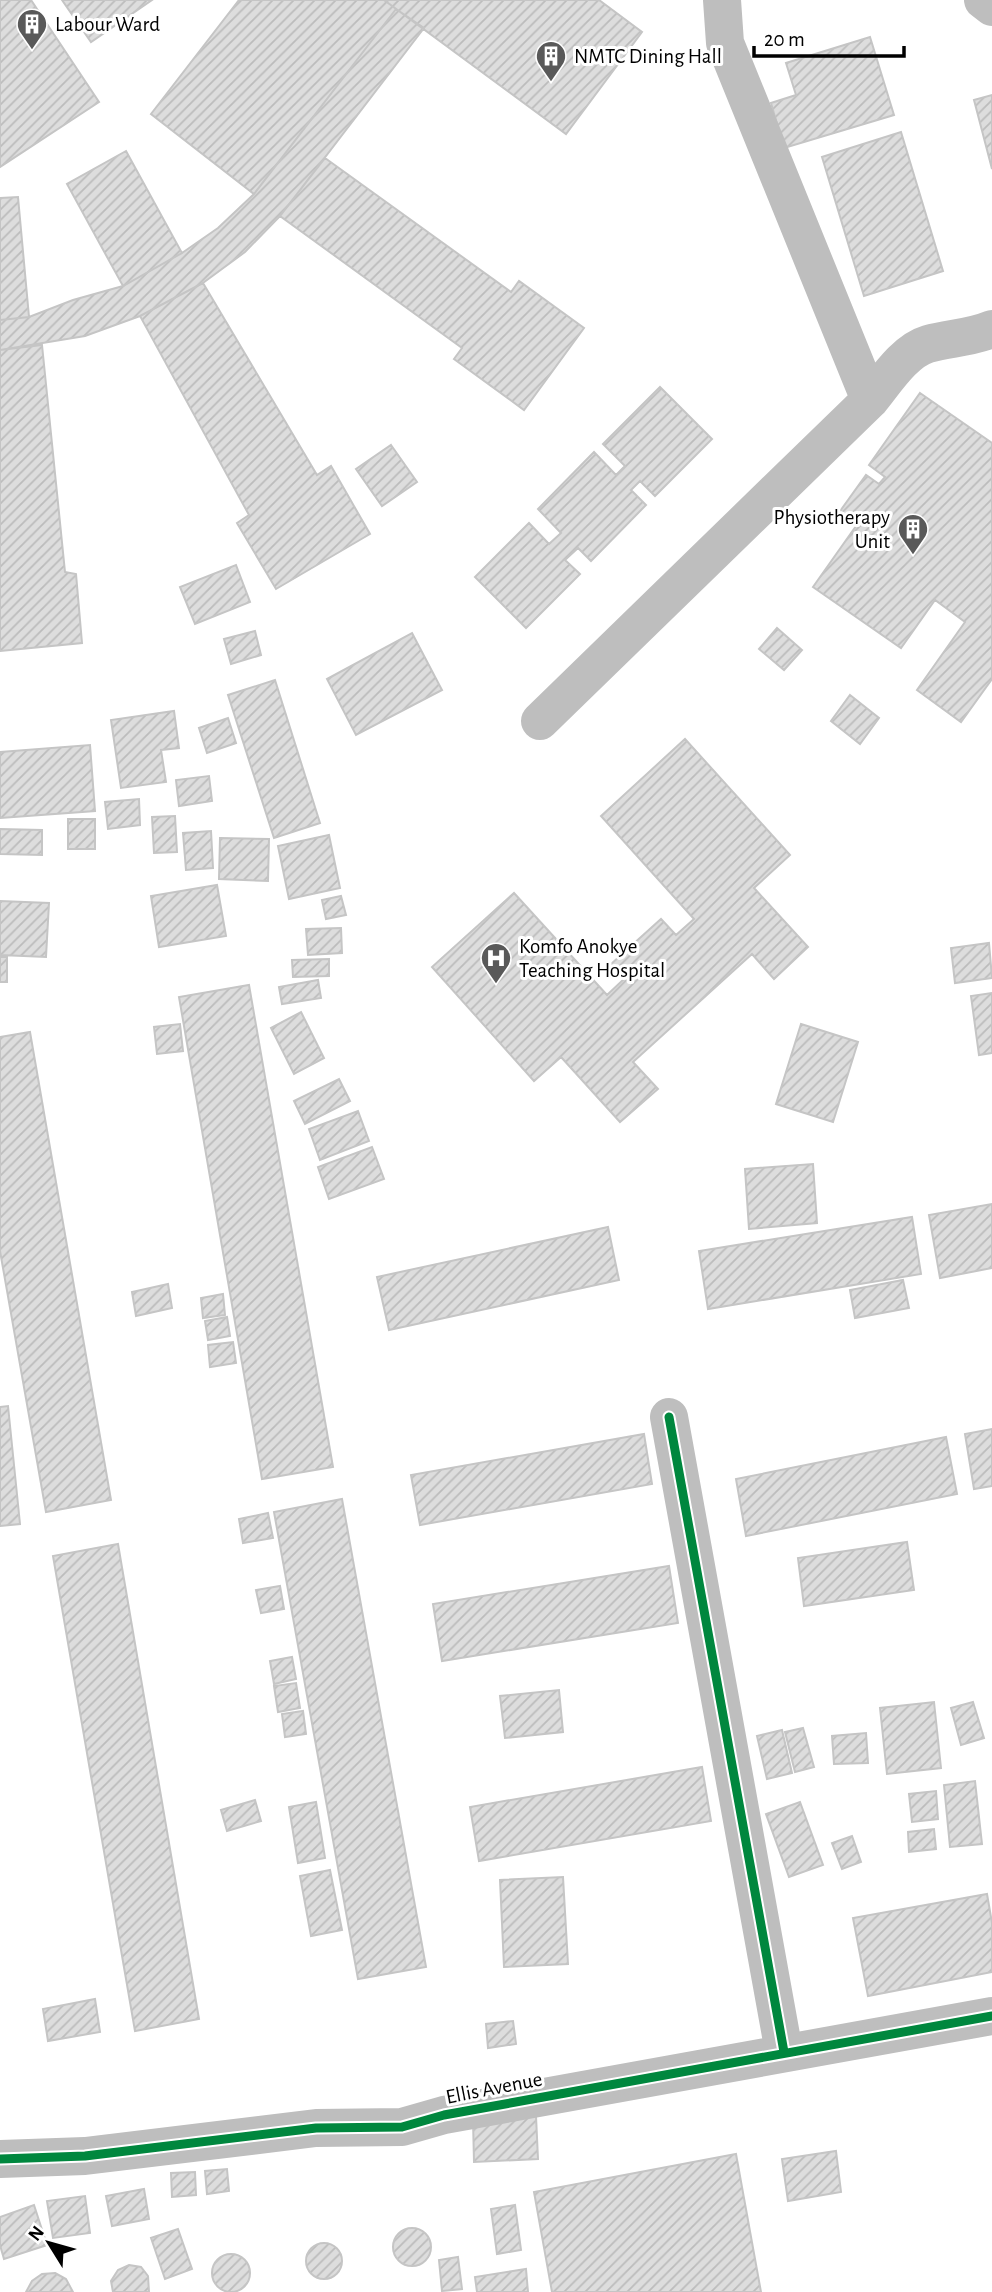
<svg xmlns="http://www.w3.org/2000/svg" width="992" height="2292" font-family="'Alegreya Sans',sans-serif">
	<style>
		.building { fill: url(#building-hatch); stroke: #c5c5c5; stroke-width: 2 }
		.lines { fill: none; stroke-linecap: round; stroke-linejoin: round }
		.minor { stroke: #bebebe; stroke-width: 38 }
		.cycleway-casing { stroke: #fff; stroke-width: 13 }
		.cycleway { stroke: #00873e; stroke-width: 9 }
		.labels { text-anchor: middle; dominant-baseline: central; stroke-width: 6; stroke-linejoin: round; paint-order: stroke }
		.poi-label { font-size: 21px; fill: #000; stroke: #fff; text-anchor: start }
		.street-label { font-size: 21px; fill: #000; stroke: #fff }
	</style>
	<defs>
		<pattern id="building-hatch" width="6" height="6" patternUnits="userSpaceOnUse" patternTransform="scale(1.75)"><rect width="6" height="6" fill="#ddd"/><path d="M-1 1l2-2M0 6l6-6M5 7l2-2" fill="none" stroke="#bcbcbc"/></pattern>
	</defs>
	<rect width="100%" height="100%" fill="#fff"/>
	<path class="building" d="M0 0H31L99 102 0 167Z
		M62 0H152L91 42Z
		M239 0H384L396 9 254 194 151 114Z
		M384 0H599L642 32 566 134Z
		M396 9 424 28 280 216 245 252 203 283 140 316 85 336 0 350V320L29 317 73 300 123 286 182 253 218 228 254 194Z
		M870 37 894 115 784 148 771 103 796 95 786 63Z
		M992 95V169L974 100Z
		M901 132 943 271 864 296 822 157Z
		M126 151 182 253 123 286 67 184Z
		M325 158 511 292 519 281 584 328 524 410 454 359 462 348 280 216Z
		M18 197 29 317 0 320V198Z
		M203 283 317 475 331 466 370 534 276 589 237 523 249 515 140 316Z
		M42 345 65 572 76 574 82 643 0 651V350Z
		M660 387 712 439 655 496 640 481 631 490 646 505 591 561 578 548 565 560 580 574 526 628 475 577 529 523 549 544 561 533 538 509 594 452 616 475 625 466 603 444Z
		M920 393 992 443V679L961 722 917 690 965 622 935 600 901 648 813 587 856 526 838 514 866 475 879 484 885 477 869 465Z
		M391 445 417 482 382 506 356 469Z
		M236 565 250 602 195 624 180 587Z
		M777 628 802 650 784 670 759 649Z
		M255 631 261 655 231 664 224 639Z
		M412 633 442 690 356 735 327 679Z
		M275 680 320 823 274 838 228 695Z
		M850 695 879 718 860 744 831 721Z
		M174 711 179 748 161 750 166 782 121 788 111 720Z
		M228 718 236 743 207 753 199 728Z
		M685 739 790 855 754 888 808 947 774 979 752 954 633 1062 658 1089 620 1122 561 1057 534 1081 432 967 514 893 607 995 624 979 611 964 661 919 676 935 694 919 601 816Z
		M90 745 95 811 0 818V752Z
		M209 776 212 801 179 806 176 780Z
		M139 799 140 825 108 829 105 802Z
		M175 816 177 852 154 853 152 817Z
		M68 819H95V849H68Z
		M0 829 42 830V855L0 854Z
		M211 831 213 868 186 870 183 833Z
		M329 835 340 888 289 899 278 846Z
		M220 838 269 839 268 881 219 879Z
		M217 885 226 936 159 947 151 896Z
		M341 896 346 915 326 919 322 900Z
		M0 901 49 903 46 957 0 955Z
		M341 928 342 953 308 955 306 929Z
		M989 943 992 978 955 983 951 948Z
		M0 957H7V982H0Z
		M329 959V976L293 977 292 960Z
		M318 980 321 998 282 1004 279 987Z
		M249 985 333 1467 262 1479 179 997Z
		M992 993V1053L979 1055 971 996Z
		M301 1012 324 1058 294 1074 271 1028Z
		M180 1024 183 1051 157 1054 154 1027Z
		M801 1024 858 1042 833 1122 776 1104Z
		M30 1032 111 1500 46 1512 0 1251V1037Z
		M339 1079 350 1101 305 1124 294 1101Z
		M358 1111 369 1141 320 1160 309 1129Z
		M372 1147 384 1179 329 1199 318 1167Z
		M813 1164 817 1223 749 1229 745 1169Z
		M992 1204V1268L940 1278 929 1215Z
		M912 1217 921 1274 708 1309 699 1251Z
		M608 1227 619 1280 389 1330 377 1277Z
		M903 1280 909 1308 855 1318 850 1290Z
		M168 1284 172 1308 136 1316 132 1292Z
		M223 1294 225 1315 203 1318 201 1298Z
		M227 1317 230 1336 208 1340 205 1321Z
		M233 1342 236 1363 210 1367 208 1345Z
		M8 1406 20 1524 0 1526V1407Z
		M992 1429V1486L974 1489 965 1434Z
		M644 1434 652 1484 420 1525 411 1475Z
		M946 1437 957 1494 746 1536 736 1479Z
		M342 1499 426 1967 358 1979 274 1512Z
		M268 1513 273 1538 243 1543 239 1519Z
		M907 1542 914 1590 804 1606 798 1558Z
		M118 1544 199 2019 135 2031 53 1556Z
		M669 1566 678 1623 442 1661 433 1604Z
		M280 1586 284 1609 261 1613 256 1590Z
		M292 1657 296 1679 274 1684 270 1661Z
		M296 1683 300 1708 278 1712 274 1686Z
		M559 1690 563 1732 505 1738 500 1696Z
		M934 1702 941 1768 887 1774 880 1708Z
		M973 1702 984 1738 961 1745 951 1708Z
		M303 1711 306 1734 285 1737 282 1714Z
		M803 1728 814 1767 795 1772 785 1732Z
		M782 1730 792 1773 767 1779 757 1736Z
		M866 1733 868 1763 834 1764 832 1736Z
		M702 1767 711 1821 479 1861 470 1807Z
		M975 1781 982 1844 950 1847 944 1785Z
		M936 1791 938 1819 912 1822 909 1794Z
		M255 1800 261 1821 227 1831 221 1810Z
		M316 1802 325 1858 298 1863 289 1807Z
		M800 1802 823 1865 789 1877 766 1814Z
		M934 1829 936 1849 909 1852 908 1832Z
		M852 1836 861 1862 842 1869 832 1843Z
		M330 1870 342 1930 311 1936 300 1876Z
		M563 1877 568 1964 504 1967 500 1880Z
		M987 1894 992 1923V1972L868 1996 853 1918Z
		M95 1999 100 2032 48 2041 43 2009Z
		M513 2021 516 2044 488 2048 486 2024Z
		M536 2116 538 2159 474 2162 473 2120Z
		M836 2151 841 2192 788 2201 782 2159Z
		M736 2154 761 2292H552L534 2192Z
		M227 2169 229 2191 207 2194 205 2171Z
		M195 2172 196 2195 172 2197 171 2173Z
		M144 2189 149 2219 112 2226 106 2196Z
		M85 2196 90 2233 53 2238 47 2201Z
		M34 2205 47 2245 4 2259 0 2245V2217Z
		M515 2205 521 2250 497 2254 491 2209Z
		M393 2247a19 19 0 1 1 38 0a19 19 0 1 1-38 0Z
		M178 2229 192 2269 165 2279 151 2238Z
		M306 2261a18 18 0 1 1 36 0a18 18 0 1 1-36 0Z
		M212 2273a19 19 0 1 1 38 0a19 19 0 1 1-38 0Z
		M458 2257 462 2289 442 2291 439 2260Z
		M129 2265 141 2267 148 2276 149 2292H113L111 2281 118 2270Z
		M526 2269 528 2292H477L475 2277Z
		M55 2273 66 2279 73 2292H26L32 2281 42 2274Z"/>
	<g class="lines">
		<path class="minor" d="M722 0 725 43 870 400
			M983 0 992 7
			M540 721 870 400C885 382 904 351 928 344 950 338 971 338 992 329
			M669 1417 784 2052
			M0 2159 85 2156 316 2128 402 2127 444 2115 992 2016"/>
		<g class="cycleway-casing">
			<path id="cycleway" d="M669 1417 784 2052
				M0 2159 85 2156 316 2128 402 2127 444 2115 992 2016"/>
		</g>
		<use href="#cycleway" class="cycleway"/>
	</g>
	<defs>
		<g id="building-pin" transform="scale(1.575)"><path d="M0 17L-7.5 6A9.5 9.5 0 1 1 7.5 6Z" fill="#595959" stroke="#fff"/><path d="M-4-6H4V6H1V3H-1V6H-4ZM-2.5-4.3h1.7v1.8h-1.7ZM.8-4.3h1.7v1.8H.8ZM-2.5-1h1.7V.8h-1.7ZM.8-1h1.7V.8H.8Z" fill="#fff"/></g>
		<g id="hospital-pin" transform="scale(1.575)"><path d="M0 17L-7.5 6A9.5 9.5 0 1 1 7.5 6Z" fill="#595959" stroke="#fff"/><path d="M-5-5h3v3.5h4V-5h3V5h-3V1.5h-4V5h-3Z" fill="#fff"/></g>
	</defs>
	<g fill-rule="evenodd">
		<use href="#building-pin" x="32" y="24"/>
		<use href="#building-pin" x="551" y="56"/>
		<use href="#building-pin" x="913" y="529"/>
		<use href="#hospital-pin" x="496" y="958"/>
	</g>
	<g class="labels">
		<g class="poi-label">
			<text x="55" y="24">Labour Ward</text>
			<text x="574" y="56">NMTC Dining Hall</text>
			<text x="890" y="517" text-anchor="end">Physiotherapy<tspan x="890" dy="24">Unit</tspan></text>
			<text x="519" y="946">Komfo Anokye<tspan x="519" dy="24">Teaching Hospital</tspan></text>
		</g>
		<g class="street-label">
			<text transform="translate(494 2088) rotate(-11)">Ellis Avenue</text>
		</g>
	</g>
	<g transform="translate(49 2243) rotate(307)" stroke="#ffffff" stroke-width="5" paint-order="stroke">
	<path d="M0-5L12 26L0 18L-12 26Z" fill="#000000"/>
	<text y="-10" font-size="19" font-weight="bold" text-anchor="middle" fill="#000000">N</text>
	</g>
	<path d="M754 46v10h150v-10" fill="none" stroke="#000000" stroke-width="3.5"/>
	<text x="764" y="46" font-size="21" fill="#000000" stroke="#ffffff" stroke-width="5" paint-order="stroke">20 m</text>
</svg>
